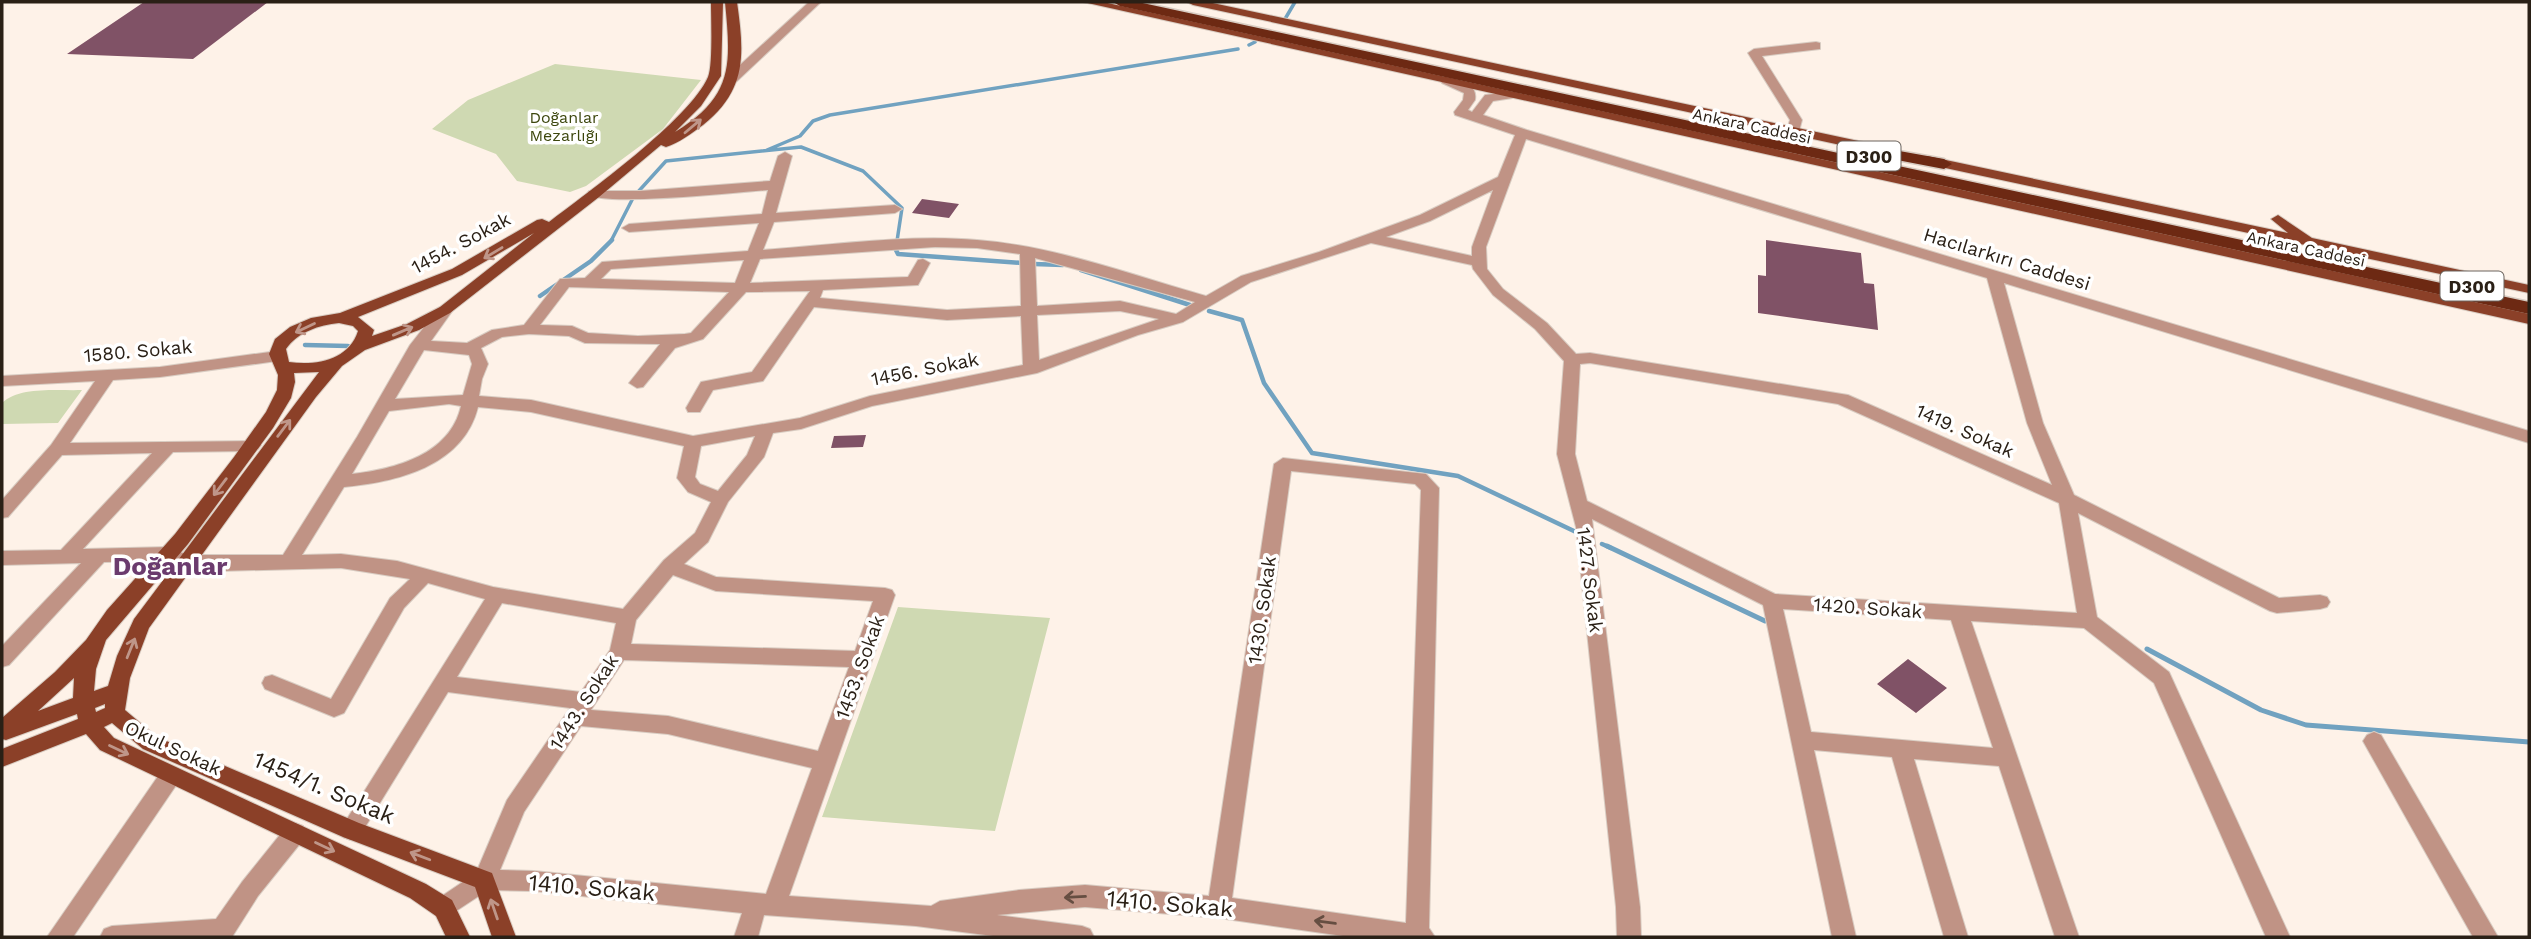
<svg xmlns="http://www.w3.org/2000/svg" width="2531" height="939" font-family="'Work Sans',sans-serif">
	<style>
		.green { fill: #cfd9b2 }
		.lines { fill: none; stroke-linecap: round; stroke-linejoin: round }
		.stream-far2 { stroke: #71a2c0; stroke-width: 3.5 }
		.stream-far1 { stroke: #71a2c0; stroke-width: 4.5 }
		.stream { stroke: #71a2c0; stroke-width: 5 }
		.building { fill: #805266 }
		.minor-casing { stroke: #d8ccc2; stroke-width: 2 }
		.major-casing { stroke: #d8ccc2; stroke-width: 2 }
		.highway-casing { stroke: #d8ccc2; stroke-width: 3 }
		.minor { fill: #c09385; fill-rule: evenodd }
		.major { fill: #8b4028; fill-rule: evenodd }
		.highway { fill: #6d2913; fill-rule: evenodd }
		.oneway { stroke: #bf9689 }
		.oneway2 { stroke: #664e42 }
		.labels { text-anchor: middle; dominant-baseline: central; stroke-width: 7; stroke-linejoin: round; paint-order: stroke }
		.far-park-label { font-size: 16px; fill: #3c460d; stroke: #fff }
		.far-street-label { font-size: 16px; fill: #2a2016; stroke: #fff }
		.shield { fill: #fff; stroke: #6a635c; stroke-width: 2 }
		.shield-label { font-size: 18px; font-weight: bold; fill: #2a2016 }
		.street-label { font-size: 19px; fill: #2a2016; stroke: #fff }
		.near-street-label { font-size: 23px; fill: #2a2016; stroke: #fff }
		.district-label { font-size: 26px; font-weight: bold; fill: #6b3b6e; stroke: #fff }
	</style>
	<rect width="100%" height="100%" fill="#fef2e8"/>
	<path class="green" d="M555 64 701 80 663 129 586 186 570 192 517 181 496 154 432 129 468 100Z
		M82 390 58 423 2 424V403C20 386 58 391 82 390Z
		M898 607 1050 618 995 831 822 817Z"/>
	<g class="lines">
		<path class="stream-far2" d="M1285 19 1295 2
			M1249 45 1255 42
			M767 150 800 136 813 121 830 115 1238 49
			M637 193 666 161 801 147 863 171 902 208 897 241
			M611 241 633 198"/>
		<path class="stream-far1" d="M896 250 898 254 1022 263
			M1034 264 1063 265
			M1081 270 1193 306
			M540 296 591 261 612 240
			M1209 311 1242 320 1264 383 1312 453 1458 476 1576 532
			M305 345 348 346
			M1602 544 1611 548"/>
		<path class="stream" d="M1607 546 1765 621
			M2147 649 2261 710 2306 725 2529 742"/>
	</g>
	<path class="building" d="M144 2H268L193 59 67 54Z
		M922 199 959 204 949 218 912 213Z
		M1766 240 1861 253 1864 283 1874 284 1878 330 1758 313V275L1766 276Z
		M866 435 863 447 831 448 834 436Z
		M1908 659 1947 688 1916 713 1877 684Z"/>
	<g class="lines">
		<g class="minor-casing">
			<path id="minor" d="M809 2H821L736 82H728V76Z
				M1816 42 1820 43V49L1762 56 1802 120 1798 135H1788L1786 132 1790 120 1748 53 1754 49Z
				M1446 76C1459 80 1478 83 1475 100L1468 110 1472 112 1485 95 1519 91V97L1493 101 1483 115 1527 130 2529 431V443L2004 283 2043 423 2074 495 2279 598 2320 595 2327 597 2330 602 2327 607 2320 609 2277 613 2270 611 2078 513 2097 617 2169 672 2290 937H2266L2154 683 2084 628 1971 621 2079 937H2055L1999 766 1914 759 1968 937H1944L1892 757 1814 750 1856 937H1832L1763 605 1592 519 1640 907 1641 937H1617L1616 907 1576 527 1557 454 1564 361 1535 329 1493 295 1473 269 1472 265 1371 243 1251 282 1183 322 1138 335 1037 373 872 406 801 429 773 433 764 457 728 502 708 542 684 564 716 577 885 588 892 590 895 595 789 896 931 906 940 901 1019 890 1085 885 1209 896 1274 464 1283 458 1426 474 1439 488 1429 928 1435 937H1350L1219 918 1085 907 997 915 1082 926 1090 929 1094 937H1001L916 926 764 915 758 937H734L742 913 534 891 488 890 444 919 436 916 432 908 436 900 476 873 507 800 570 708 448 692 359 837 351 840 343 837 340 830 485 599 428 583 404 608 344 713 334 717 265 689 262 683 265 677 272 675 331 699 390 598 410 579 341 568 219 571 184 569 166 561 104 562 9 665 2 667V646L81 563 2 565V551L61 550 152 453 62 455 8 517 2 518V500L51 445 95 381 2 386V376L160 367 277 351 283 352 285 356 277 361 160 377 113 380 70 443 258 441 261 445 258 449 252 451 173 452 83 549 169 547 187 555H283L357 437 410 345 440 307H450L453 310 431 341 467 343 492 330 524 325 560 279 585 278 602 262 748 251 759 223 629 232 622 228 629 224 762 214 768 190C740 192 602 207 587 194L589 191H640L770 181 778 156 785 152 792 156 776 213 895 205 902 209 895 213 774 222 763 250C832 245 908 234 977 240 1055 246 1132 275 1206 296L1241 276 1319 252 1420 215 1498 177 1515 135 1455 115 1454 112 1463 100 1464 93 1442 83 1440 80ZM1526 139 1987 278 2027 423 2052 485 1848 395 1590 353 1576 354 1547 323 1503 289 1487 269 1486 247ZM1493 190 1472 247V256L1386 237 1430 221ZM935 247 977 248 1020 254 1021 306 947 310 820 298 823 290 918 285 930 263 923 259 918 260 908 277 750 283 760 259ZM1035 258 1195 302 1176 314 1120 301 1037 306ZM744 260 735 283 601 279 611 269ZM569 287 729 292 691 333 685 334 638 336 588 333 572 326 540 325ZM810 291 752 372 701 382 686 408 688 412H700L713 390 763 381 814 307 947 320 1021 316 1023 365 870 396 800 418 693 436 531 400 479 396 482 379 488 364 481 348 502 337 529 334 569 336 585 343 660 344 629 383 637 388 643 387 675 348 703 339 746 292ZM1120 311 1159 319 1039 360 1037 315ZM424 350 469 355 472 364 463 395 395 399ZM1590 363 1838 404 2059 503 2077 613 1775 594 1587 501 1575 454 1580 364ZM449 404 461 406C450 455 395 469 352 474L389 411ZM478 407 531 412 684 446 677 478 688 492 711 502 695 533 664 560 623 609 493 587 397 561 341 554 302 555 344 487C396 482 463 467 478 407ZM755 436 747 455 718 491 700 484 695 477 701 446ZM1291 471 1415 484 1421 490 1406 923 1232 898ZM673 575 716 591 873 601 855 651 631 644 636 620ZM502 603 616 623 610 650 581 692 457 677ZM1783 609 1951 620 1993 748 1811 732ZM624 660 849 667 818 751 668 716 591 710ZM581 726 668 734 812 768 766 894 534 871 500 870 524 812Z
				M2374 732 2381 735 2498 937H2473L2363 741 2367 735Z
				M171 766 179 769 182 775 179 781 73 937H47L163 769Z
				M295 823 303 826 306 833 303 840 258 896 232 937H100L104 929 112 926 216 919 242 882 287 826Z"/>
		</g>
		<g class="major-casing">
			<path id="major" d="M711 2H723L721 76 701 106 675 132C734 96 731 64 725 2H737C744 53 748 89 703 125 692 133 679 143 666 147L661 145 599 197 450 313 419 330 365 350 342 366 316 397 149 628 130 678 125 710 157 737 359 823 492 873 516 937H492L475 887 343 837 143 749 112 723 104 727 114 738 426 884 452 900 470 937H446L436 916 410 898 100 750 86 734 2 767V749L78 719 77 714 6 740 2 739V718L55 672 86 640 107 610 175 534 234 457 266 412 277 390 278 375 269 354 275 339 290 327 311 318 340 313 452 269 537 220 542 219 549 222C587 193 690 119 708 77 713 65 711 18 711 2ZM534 233 440 307 407 324 372 336 374 330 358 317 462 275ZM339 323 353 326 358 331C349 360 316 366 289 362L286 349C298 332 319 325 339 323ZM319 372 134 619 117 656 108 686 94 691 96 669 106 640 188 544 273 428 291 398 295 382 294 373ZM74 678 73 698 38 711ZM105 704V708L96 712 95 708Z
				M1083 2H1103L2529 314V324Z
				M1187 2H1208L1896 149 1903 153 1896 157 1193 5Z
				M1927 156 2288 233 2271 219 2278 215 2312 238 2529 285V293L1922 163 1920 160Z"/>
		</g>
		<g class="highway-casing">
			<path id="highway" d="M1113 2H1138L2529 302V314L1120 6Z
				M1877 147 1944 159 1952 164 1944 169 1871 155 1869 152Z"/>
		</g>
		<use href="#minor" class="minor"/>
		<use href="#major" class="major"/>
		<use href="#highway" class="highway"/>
	</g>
	<defs><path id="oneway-shaft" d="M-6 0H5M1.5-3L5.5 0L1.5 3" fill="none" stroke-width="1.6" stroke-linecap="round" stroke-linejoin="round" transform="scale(1.75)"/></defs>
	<g class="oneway">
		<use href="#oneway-shaft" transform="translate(693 126) rotate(-40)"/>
		<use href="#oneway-shaft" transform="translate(493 253) rotate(149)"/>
		<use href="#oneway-shaft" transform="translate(305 328) rotate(155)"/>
		<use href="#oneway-shaft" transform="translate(403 331) rotate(-23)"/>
		<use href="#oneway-shaft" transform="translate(284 428) rotate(-53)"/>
		<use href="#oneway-shaft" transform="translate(220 487) rotate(127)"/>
		<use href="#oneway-shaft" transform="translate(131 648) rotate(-68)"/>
		<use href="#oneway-shaft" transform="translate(119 750) rotate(25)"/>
		<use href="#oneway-shaft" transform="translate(325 847) rotate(25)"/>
		<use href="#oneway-shaft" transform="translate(420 856) rotate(-159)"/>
		<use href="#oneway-shaft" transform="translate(494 909) rotate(-109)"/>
	</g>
	<g class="oneway2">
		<use href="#oneway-shaft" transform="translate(1075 897) rotate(177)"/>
		<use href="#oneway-shaft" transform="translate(1325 922) rotate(-172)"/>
	</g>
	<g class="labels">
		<g class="far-park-label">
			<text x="564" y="117">Doğanlar<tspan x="564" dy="18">Mezarlığı</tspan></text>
		</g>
		<g class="far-street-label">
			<text transform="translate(1752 126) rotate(12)">Ankara Caddesi</text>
			<text transform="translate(2306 249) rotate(12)">Ankara Caddesi</text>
		</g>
		<g class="shield">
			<rect x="1837.5" y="141.5" width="63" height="29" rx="5"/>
			<rect x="2440.5" y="271.5" width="63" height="29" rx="5"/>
		</g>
		<g class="shield-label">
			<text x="1869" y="156">D300</text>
			<text x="2472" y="286">D300</text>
		</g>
		<g class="street-label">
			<text transform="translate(461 243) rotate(-28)">1454. Sokak</text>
			<text transform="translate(2007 259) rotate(17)">Hacılarkırı Caddesi</text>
			<text transform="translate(138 351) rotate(-5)">1580. Sokak</text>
			<text transform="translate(925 369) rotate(-11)">1456. Sokak</text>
			<text transform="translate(1965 431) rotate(24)">1419. Sokak</text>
			<text transform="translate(1590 580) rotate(83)">1427. Sokak</text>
			<text transform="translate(1868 608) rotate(4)">1420. Sokak</text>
			<text transform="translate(1262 610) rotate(-82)">1430. Sokak</text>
			<text transform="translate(860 667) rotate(-70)">1453. Sokak</text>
			<text transform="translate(584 702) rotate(-57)">1443. Sokak</text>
			<text transform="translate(173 748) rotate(25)">Okul Sokak</text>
		</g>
		<g class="near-street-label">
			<text transform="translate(324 788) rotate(23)">1454/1. Sokak</text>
			<text transform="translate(592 888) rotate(5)">1410. Sokak</text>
			<text transform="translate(1170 904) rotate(5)">1410. Sokak</text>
		</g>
		<g class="district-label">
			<text x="170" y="566">Doğanlar</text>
		</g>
	</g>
	<rect width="2531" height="939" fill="none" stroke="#2a2016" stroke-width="7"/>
</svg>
